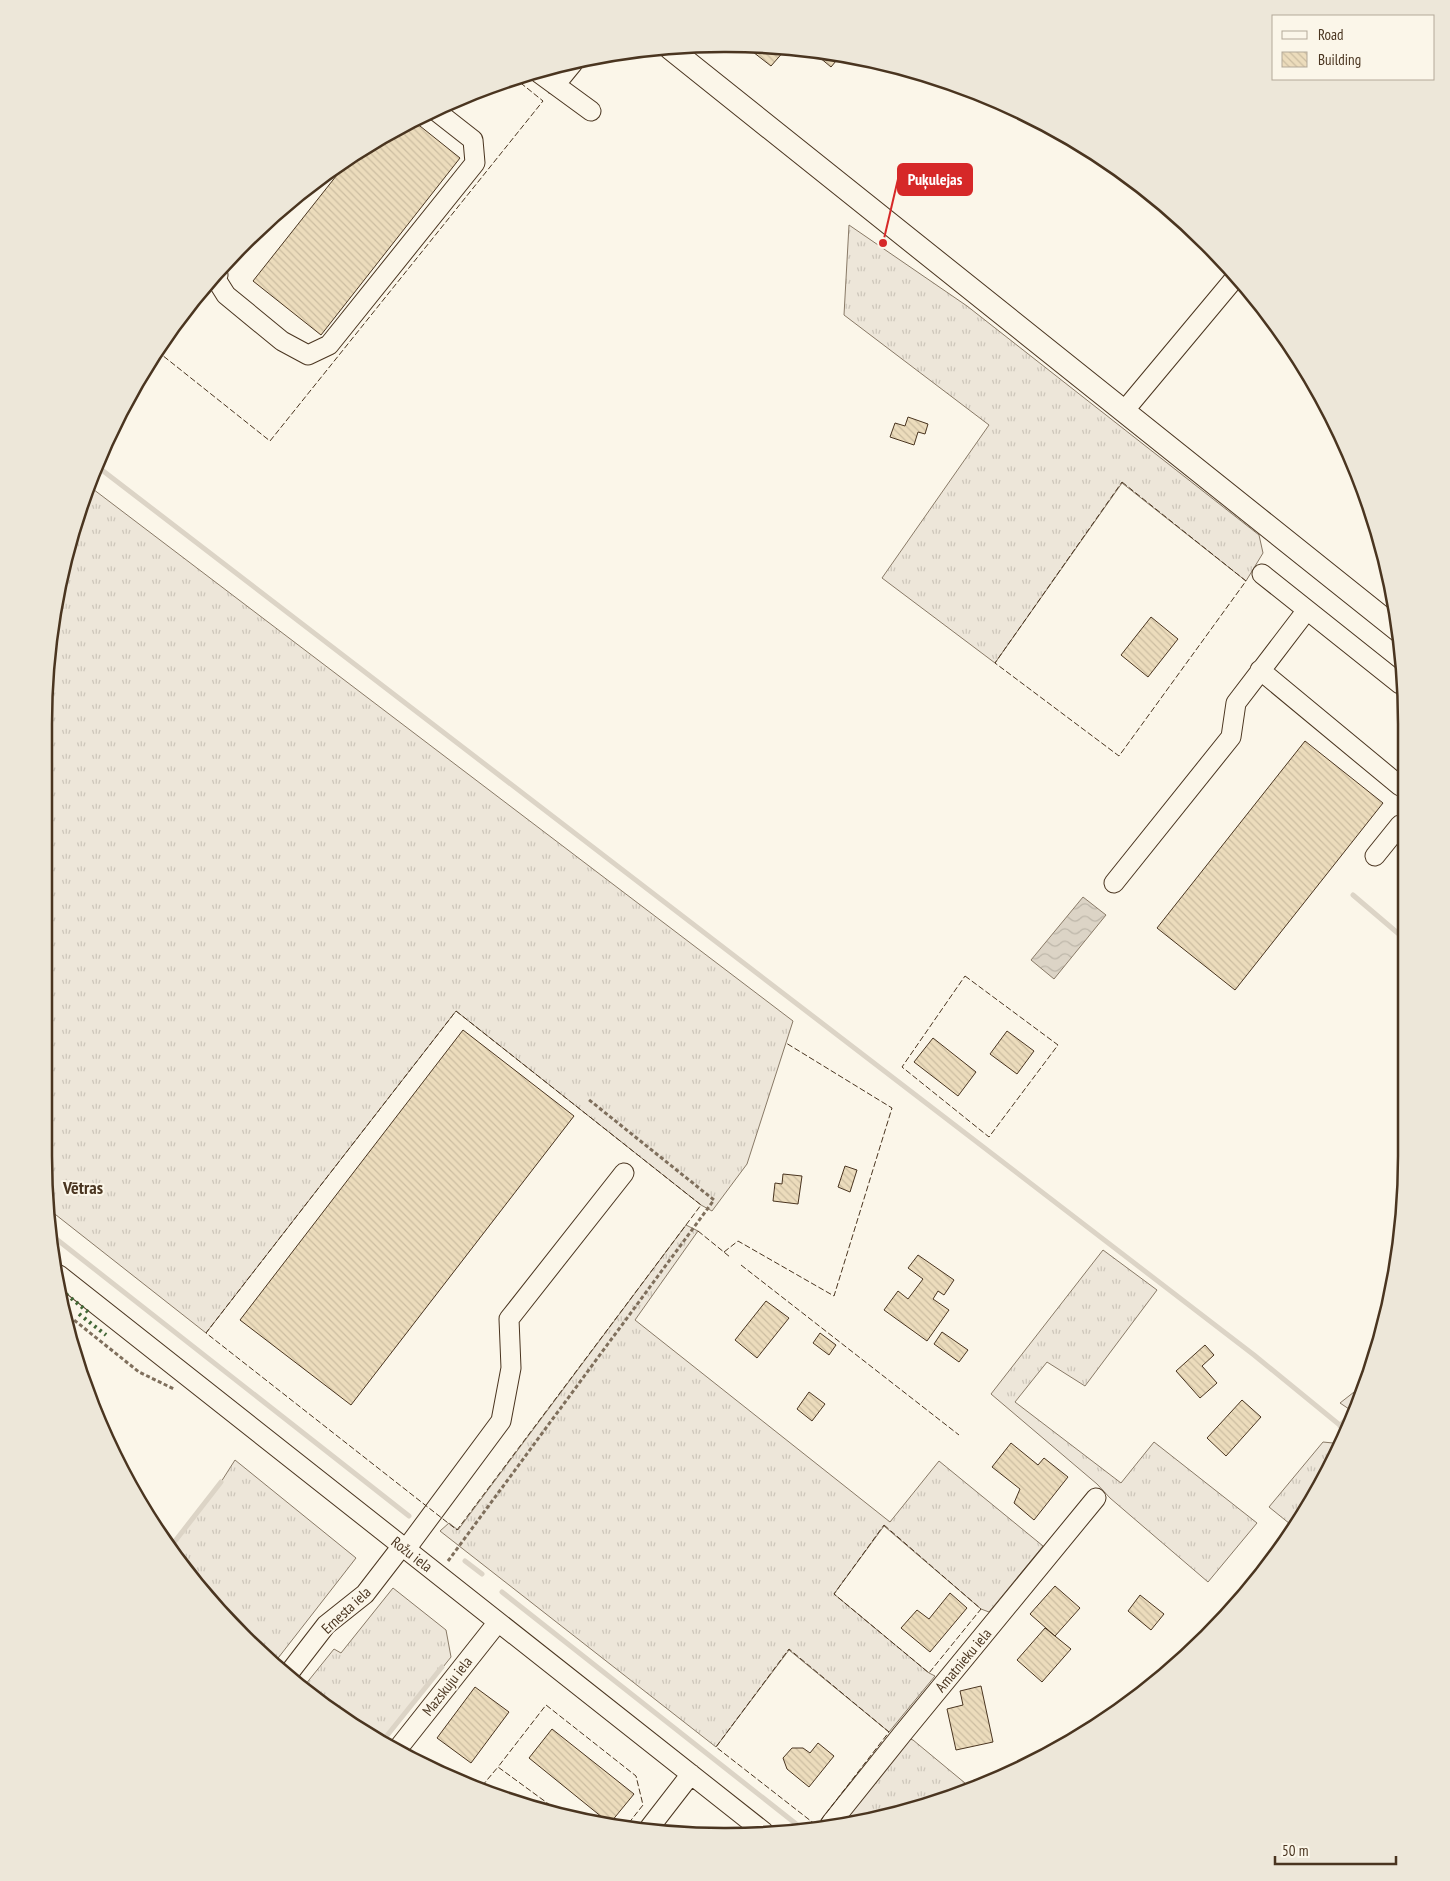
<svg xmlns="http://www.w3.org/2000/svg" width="1450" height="1881" font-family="'PT Sans Narrow',sans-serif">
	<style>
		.grass { fill: url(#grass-tufts); stroke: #887966 }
		.water { fill: url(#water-waves); stroke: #887966 }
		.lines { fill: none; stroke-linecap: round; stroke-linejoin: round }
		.stream { stroke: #dcd4c6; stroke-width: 5 }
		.building { fill: url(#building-back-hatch); stroke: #4a3520 }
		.minor-casing { stroke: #4a3520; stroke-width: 21 }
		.major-casing { stroke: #4a3520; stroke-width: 24 }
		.path { stroke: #7f6f5c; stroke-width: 3; stroke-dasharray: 4 2.5; stroke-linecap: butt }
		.minor { stroke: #fbf6e9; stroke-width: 19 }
		.major { stroke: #fbf6e9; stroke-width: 22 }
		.hedge { stroke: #436837; stroke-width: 4; stroke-dasharray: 2.5 4; stroke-linecap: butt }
		.fence { stroke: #4a3520; stroke-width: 1; stroke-dasharray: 6 2.5; stroke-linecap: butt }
		.labels { text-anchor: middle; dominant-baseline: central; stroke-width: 4; stroke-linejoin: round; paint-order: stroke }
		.street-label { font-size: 15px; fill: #4a3520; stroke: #fbf6e9 }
		.quarter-label { font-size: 18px; font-weight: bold; fill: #4a3520; stroke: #fbf6e9 }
		.rim { fill: none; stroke: #4a3520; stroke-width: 2.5 }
		.leader { fill: none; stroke: #d62828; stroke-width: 2 }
		.callout-dot { fill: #d62828; stroke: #fbf6e9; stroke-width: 2 }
		.callout { fill: #d62828; stroke: #d62828; stroke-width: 2 }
		.callout-label { font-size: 16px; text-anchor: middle; font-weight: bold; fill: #fff }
	</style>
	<defs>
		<pattern id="grass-tufts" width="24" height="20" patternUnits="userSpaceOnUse" patternTransform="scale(1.25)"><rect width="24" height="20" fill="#ede6d9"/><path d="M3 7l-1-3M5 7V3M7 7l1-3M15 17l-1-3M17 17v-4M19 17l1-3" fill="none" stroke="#cdc6ba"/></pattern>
		<pattern id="water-waves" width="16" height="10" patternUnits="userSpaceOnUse" patternTransform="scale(1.25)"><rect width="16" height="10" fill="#dcd4c6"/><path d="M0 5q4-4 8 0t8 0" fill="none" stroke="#beb7aa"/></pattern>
		<pattern id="building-back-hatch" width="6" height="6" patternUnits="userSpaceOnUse" patternTransform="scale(1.25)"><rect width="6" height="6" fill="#ecdcbc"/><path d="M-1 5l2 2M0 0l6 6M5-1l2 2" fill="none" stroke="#ccbda1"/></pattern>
	</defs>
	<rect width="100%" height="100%" fill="#fbf6e9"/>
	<path class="grass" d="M849 225 967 306 1259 535 1263 553 1246 581 1122 483 995 663 882 578 989 425 844 315Z
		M89 486 793 1021 747 1164 712 1211 701 1205 456 1011 206 1333 51 1211 44 1156 45 681 80 506Z
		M686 1225 698 1231 635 1320 890 1522 939 1461 1043 1546 989 1612 981 1609 884 1526 834 1594 929 1673 935 1676 889 1732 789 1650 716 1747 440 1531 449 1523 458 1530Z
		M1103 1250 1157 1290 1085 1386 1047 1362 1015 1402 1121 1483 1154 1442 1257 1523 1208 1582 1110 1498 1097 1484 991 1394Z
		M1363 1385 1355 1413 1340 1403Z
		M1323 1442 1333 1443 1338 1447 1295 1528 1269 1507Z
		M235 1460 356 1558 275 1662 243 1638 173 1546 221 1482Z
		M393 1588 446 1630 451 1657 382 1744 305 1685 334 1649 341 1653Z
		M907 1738 913 1740 971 1788 902 1814 841 1822Z"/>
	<path class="water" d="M1083 897 1106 915 1054 979 1031 960Z"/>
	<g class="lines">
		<path class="stream" d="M98 467 1254 1355 1347 1431
			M1353 895 1400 935
			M55 1238 409 1516
			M1340 1426 1358 1405
			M172 1545 221 1482
			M465 1561 482 1574
			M502 1592 800 1827
			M381 1743 442 1667"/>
	</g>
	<path class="building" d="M757 47 785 50 771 66 753 52Z
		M813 52 841 55 831 67Z
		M415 122 460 158 321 335 253 281 352 156Z
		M908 417 928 424 925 434 918 432 914 445 890 437 895 423 905 426Z
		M1151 617 1178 639 1148 677 1121 655Z
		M1305 741 1383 803 1235 990 1157 928Z
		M463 1030 574 1116 351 1405 240 1320Z
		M1007 1031 1034 1051 1017 1074 990 1054Z
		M933 1038 976 1072 958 1096 914 1062Z
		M845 1166 857 1170 850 1192 838 1187Z
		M783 1174 802 1176 798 1204 773 1201 775 1183 782 1184Z
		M918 1255 954 1280 944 1295 938 1291 933 1299 949 1310 927 1341 884 1310 898 1291 908 1299 923 1279 908 1268Z
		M766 1301 789 1318 757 1358 735 1340Z
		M942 1332 968 1350 959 1362 934 1344Z
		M820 1333 836 1345 829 1355 813 1343Z
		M1205 1345 1214 1355 1202 1366 1217 1383 1200 1398 1176 1371Z
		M809 1392 825 1404 812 1421 797 1409Z
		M1242 1400 1261 1417 1226 1456 1207 1438Z
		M1011 1443 1038 1465 1044 1458 1068 1477 1034 1520 1014 1503 1020 1489 992 1467Z
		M1261 1567 1263 1569 1248 1587Z
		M1055 1586 1080 1608 1055 1636 1030 1614Z
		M950 1593 967 1608 930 1652 901 1628 917 1610 929 1619Z
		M1140 1595 1164 1614 1151 1630 1128 1611Z
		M1045 1628 1071 1649 1042 1682 1017 1660Z
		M981 1686 993 1742 956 1750 947 1709 963 1705 960 1691Z
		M475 1687 509 1712 471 1763 437 1738Z
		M552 1729 634 1794 611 1822H608L529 1758Z
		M818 1743 834 1756 809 1787 787 1769 783 1758 792 1748H803L810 1753Z"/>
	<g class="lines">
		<g class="minor-casing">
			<path id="minor" d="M539 73 591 111
				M555 85 573 63
				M218 275 216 279 226 295 282 341 308 355 329 345 475 163 473 140 436 111
				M1124 411 1235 278
				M1262 574 1400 684
				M1260 670 1400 786
				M1375 856 1400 825
				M1114 883 1231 737 1236 703 1307 610
				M59 1275 764 1832
				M406 1549 501 1421 511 1368 509 1319 624 1173
				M289 1673 326 1625 365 1594 402 1546
				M396 1751 498 1622
				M831 1823 903 1733 1096 1498
				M650 1827 691 1774"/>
		</g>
		<g class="major-casing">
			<path id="major" d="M671 49 1399 631"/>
		</g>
		<path class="path" d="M64 1312 139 1372 174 1389
			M448 1561 714 1200 588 1099"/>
		<use href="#minor" class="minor"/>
		<use href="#major" class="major"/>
		<path class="hedge" d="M61 1290 88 1312
			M79 1314 106 1335"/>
		<path class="fence" d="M157 351 270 441 543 101 517 80
			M1122 482 1246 581 1119 756 995 663Z
			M965 976 1058 1045 989 1137 902 1067Z
			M456 1011 701 1205 457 1530 206 1333Z
			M698 1231 730 1257
			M724 1252 738 1241 834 1296 892 1108 786 1043
			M741 1265 959 1435
			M884 1525 981 1609 929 1673 834 1594Z
			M405 1749 419 1760
			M482 1786 498 1767
			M565 1816 498 1767 546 1705 636 1776 643 1805 628 1824
			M816 1825 716 1747 789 1649 889 1732 817 1825"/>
	</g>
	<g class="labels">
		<g class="street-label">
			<text transform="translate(412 1554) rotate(38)">Rožu iela</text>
			<text transform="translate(346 1610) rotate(-43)">Ernesta iela</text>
			<text transform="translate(963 1660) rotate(-50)">Amatnieku iela</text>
			<text transform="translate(447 1686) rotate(-52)">Mazskuju iela</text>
		</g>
		<g class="quarter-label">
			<text x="83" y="1187">Vētras</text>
		</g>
	</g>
	<path d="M0 0H1450V1881H0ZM724 52H726A672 672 0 0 1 1398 724V1156A672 672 0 0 1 726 1828H724A672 672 0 0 1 52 1156V724A672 672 0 0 1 724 52Z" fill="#ede7d9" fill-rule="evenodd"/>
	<path class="rim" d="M724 52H726A672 672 0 0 1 1398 724V1156A672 672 0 0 1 726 1828H724A672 672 0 0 1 52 1156V724A672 672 0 0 1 724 52Z"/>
	<path class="leader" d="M883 243L898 179"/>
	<circle class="callout-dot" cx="883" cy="243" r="5"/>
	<rect class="callout" x="898" y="164" width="74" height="31" rx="5"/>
	<g class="callout-label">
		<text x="935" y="185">Puķulejas</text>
	</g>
	<rect x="1272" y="15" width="162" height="65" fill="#fbf6e9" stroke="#b4a999"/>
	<rect x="1282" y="31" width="25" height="8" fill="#fbf6e9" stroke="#b4a999"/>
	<text x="1318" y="40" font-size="15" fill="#4a3520">Road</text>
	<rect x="1282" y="52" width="25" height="15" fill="url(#building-back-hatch)" stroke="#b4a999"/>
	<text x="1318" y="65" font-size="15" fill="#4a3520">Building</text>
	<path d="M1275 1856v8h121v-8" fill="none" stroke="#4a3520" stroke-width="2.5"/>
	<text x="1282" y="1856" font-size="15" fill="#4a3520" stroke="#fbf6e9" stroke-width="4" paint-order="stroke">50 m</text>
</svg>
